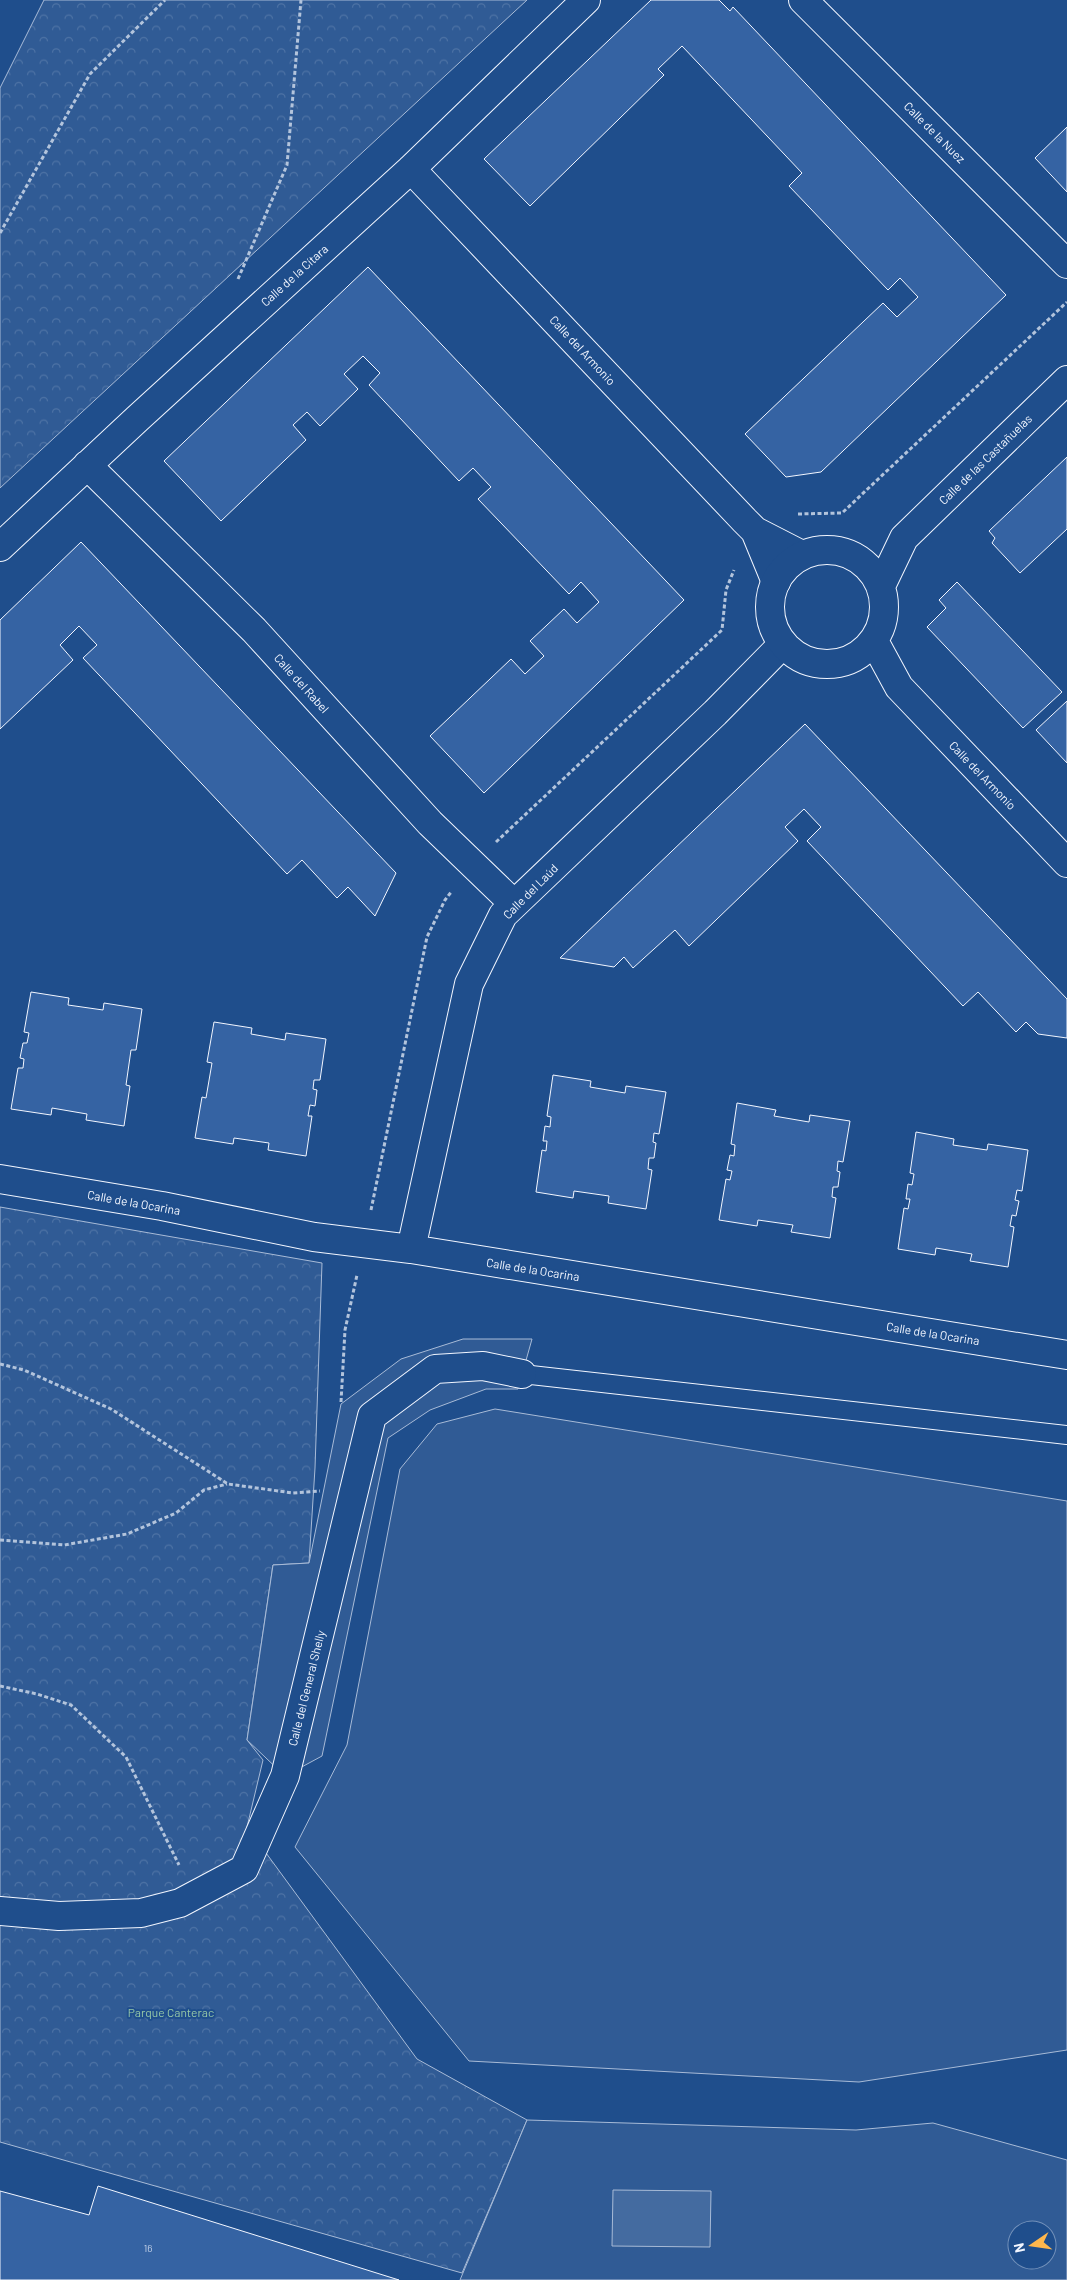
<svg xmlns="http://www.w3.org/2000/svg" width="1067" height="2280" font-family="Barlow,sans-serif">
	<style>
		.park { fill: url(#park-crowns); stroke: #a8bbd7 }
		.built { fill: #305b95; stroke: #a8bbd7; fill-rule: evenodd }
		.water { fill: #446ba0; stroke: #a8bbd7 }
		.building { fill: #3563a3; stroke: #f2f6ff }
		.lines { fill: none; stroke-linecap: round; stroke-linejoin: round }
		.lane-casing { stroke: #f2f6ff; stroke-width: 20 }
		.street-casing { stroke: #f2f6ff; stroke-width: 30 }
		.secondary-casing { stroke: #f2f6ff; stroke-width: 30 }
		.path { stroke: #b3c4dc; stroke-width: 3; stroke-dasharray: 4 2.5; stroke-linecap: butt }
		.lane { stroke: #1f4e8c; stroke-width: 18 }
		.street { stroke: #1f4e8c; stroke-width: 28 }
		.secondary { stroke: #1f4e8c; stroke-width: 28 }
		.labels { text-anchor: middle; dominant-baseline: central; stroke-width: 4; stroke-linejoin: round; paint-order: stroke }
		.number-label { font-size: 10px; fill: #c3d1e8 }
		.street-label { font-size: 12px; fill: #f2f6ff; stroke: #1f4e8c }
		.park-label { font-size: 12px; fill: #97c8a6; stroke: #1f4e8c }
	</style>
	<defs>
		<pattern id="park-crowns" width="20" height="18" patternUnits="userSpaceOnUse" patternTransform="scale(1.25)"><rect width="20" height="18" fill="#305b95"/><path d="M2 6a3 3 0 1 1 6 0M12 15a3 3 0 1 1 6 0" fill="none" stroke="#4e73a5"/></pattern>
	</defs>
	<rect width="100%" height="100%" fill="#1f4e8c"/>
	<path class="park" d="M44 0H527L0 488V88Z
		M0 1207 322 1263 315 1468 309 1563 273 1565 247 1740 263 1760 247 1827 417 2059 527 2120 462 2273 0 2142Z"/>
	<path class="built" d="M463 1339H532L518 1389H486L430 1410 388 1438 322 1756 285 1776 247 1740 273 1565 309 1563 341 1404 401 1359Z
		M495 1409 1067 1501V2050L859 2082 469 2061 295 1847 347 1745 400 1469 437 1424Z
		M527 2120 856 2130 933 2123 1067 2160V2280H460ZM1017 2230H1047V2260H1017Z"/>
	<path class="water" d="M613 2190 711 2191 710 2247 612 2246Z"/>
	<path class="building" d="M651 0H719L730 11 733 7 1006 295 821 472 786 477 745 434 883 303 897 317 918 297 900 278 888 290 789 186 802 173 682 46 658 69 664 75 530 206 484 159Z
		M1067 127V192L1035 158Z
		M368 267 684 600 484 793 430 736 511 659 525 674 544 656 530 641 564 609 577 623 599 602 581 582 569 594 478 499 491 487 473 468 459 481 369 385 380 373 363 356 344 374 358 389 320 426 307 412 293 425 306 440 221 521 164 461Z
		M1067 457V529L1020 573 992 543 995 538 989 531Z
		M81 542 396 873 375 916 348 887 337 898 302 860 287 874 83 658 97 645 79 626 60 645 73 660 0 729V620Z
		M957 582 1062 692 1023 728 927 627 946 608 939 600Z
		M1067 701V763L1036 730Z
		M805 724 1067 999V1038L1038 1034 1026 1022 1016 1032 978 992 963 1006 807 841 821 827 804 809 785 827 798 841 689 946 675 930 633 968 624 957 614 967 560 958Z
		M31 992 69 998 68 1005 103 1010 104 1003 142 1009 136 1050H131L126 1085 130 1086 124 1126 86 1120 87 1114 52 1108 51 1115 11 1109 18 1068H23L24 1059 20 1058 23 1043H27L29 1033 24 1032Z
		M214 1022 252 1028 251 1034 285 1040 286 1033 326 1039 320 1080H314L313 1089 317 1090 315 1106 310 1105 308 1116H312L306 1156 268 1150 269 1143 234 1138 233 1144 195 1138 202 1097 206 1098 212 1063 207 1062Z
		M553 1075 591 1081 590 1087 625 1093 626 1086 666 1092 659 1134 654 1133 653 1142 656 1143 654 1158H649L648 1169 652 1170 646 1209 608 1203 609 1196 574 1191 573 1198 536 1192 542 1150 546 1151 547 1141H543L545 1126 550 1127 551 1117 547 1116Z
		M737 1103 776 1110 774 1116 809 1122 810 1115 850 1121 843 1162 838 1161 837 1171 840 1172 838 1187H833L832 1197 836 1198 830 1238 791 1232 793 1225 758 1220 757 1226 719 1220 726 1179 730 1180 732 1171 727 1170 730 1155 734 1156 735 1145 731 1144Z
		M916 1132 954 1139 953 1145 987 1150 988 1144 1028 1150 1022 1191 1017 1190 1015 1200 1019 1201 1016 1216 1012 1215 1010 1226 1014 1227 1008 1267 970 1261 972 1254 936 1248 935 1255 898 1249 904 1208 908 1209 910 1199H906L908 1184 912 1185 914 1174 910 1173Z
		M98 2186 399 2280H0V2191L89 2215Z"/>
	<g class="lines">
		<g class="lane-casing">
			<path id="lane" d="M522 1374 1067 1435"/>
		</g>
		<g class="street-casing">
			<path id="street" d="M803 0 1067 264
				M411 169 745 521 755 531 802 555
				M87 465 254 630 430 823 514 904
				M755 531 776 582
				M0 547 137 419 411 169 586 0
				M0 1179 162 1206 314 1237 411 1249 1067 1355
				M411 1249 469 984 503 915 715 713 783 644
				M0 1911 59 1916 141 1913 180 1903 244 1869 285 1776 372 1416 435 1369 483 1366 522 1374"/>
		</g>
		<g class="secondary-casing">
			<path id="secondary" d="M770 607a57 57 0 1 1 114 0a57 57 0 1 1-114 0Z
				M881 586 904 538 1067 380
				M874 641 899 687 1067 863"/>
		</g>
		<path class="path" d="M0 233 90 74 165 0
			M238 279 287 165 301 0
			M798 514 842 513 1067 302
			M496 842 722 630 726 590 734 570
			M371 1210 427 937 445 900 452 891
			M0 1364 24 1370 111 1409 228 1484 293 1493 320 1491
			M341 1402 345 1330 357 1275
			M0 1540 64 1545 127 1534 176 1513 204 1490 227 1484
			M0 1686 37 1694 71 1705 126 1757 179 1865"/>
		<use href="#lane" class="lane"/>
		<use href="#street" class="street"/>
		<use href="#secondary" class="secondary"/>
	</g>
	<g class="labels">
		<g class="number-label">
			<text x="148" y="2248">16</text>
		</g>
		<g class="street-label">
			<text transform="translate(935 132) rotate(45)">Calle de la Nuez</text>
			<text transform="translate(294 275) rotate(-42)">Calle de la Cítara</text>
			<text transform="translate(583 350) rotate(47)">Calle del Armonio</text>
			<text transform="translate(985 459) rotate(-44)">Calle de las Castañuelas</text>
			<text transform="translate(302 683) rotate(48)">Calle del Rabel</text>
			<text transform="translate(983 775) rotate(46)">Calle del Armonio</text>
			<text transform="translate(530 891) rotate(-45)">Calle del Laúd</text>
			<text transform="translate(134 1202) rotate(10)">Calle de la Ocarina</text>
			<text transform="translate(533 1269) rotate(9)">Calle de la Ocarina</text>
			<text transform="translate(933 1333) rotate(9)">Calle de la Ocarina</text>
			<text transform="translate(306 1688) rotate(-76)">Calle del General Shelly</text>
		</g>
		<g class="park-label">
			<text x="171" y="2012">Parque Canterac</text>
		</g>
	</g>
	<g transform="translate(1032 2245) rotate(257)"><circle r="24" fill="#1f4e8c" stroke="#7391ba"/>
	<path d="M0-4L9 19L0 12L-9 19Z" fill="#ffb74d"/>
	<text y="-8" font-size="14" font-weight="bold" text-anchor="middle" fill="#f2f6ff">N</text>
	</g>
</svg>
